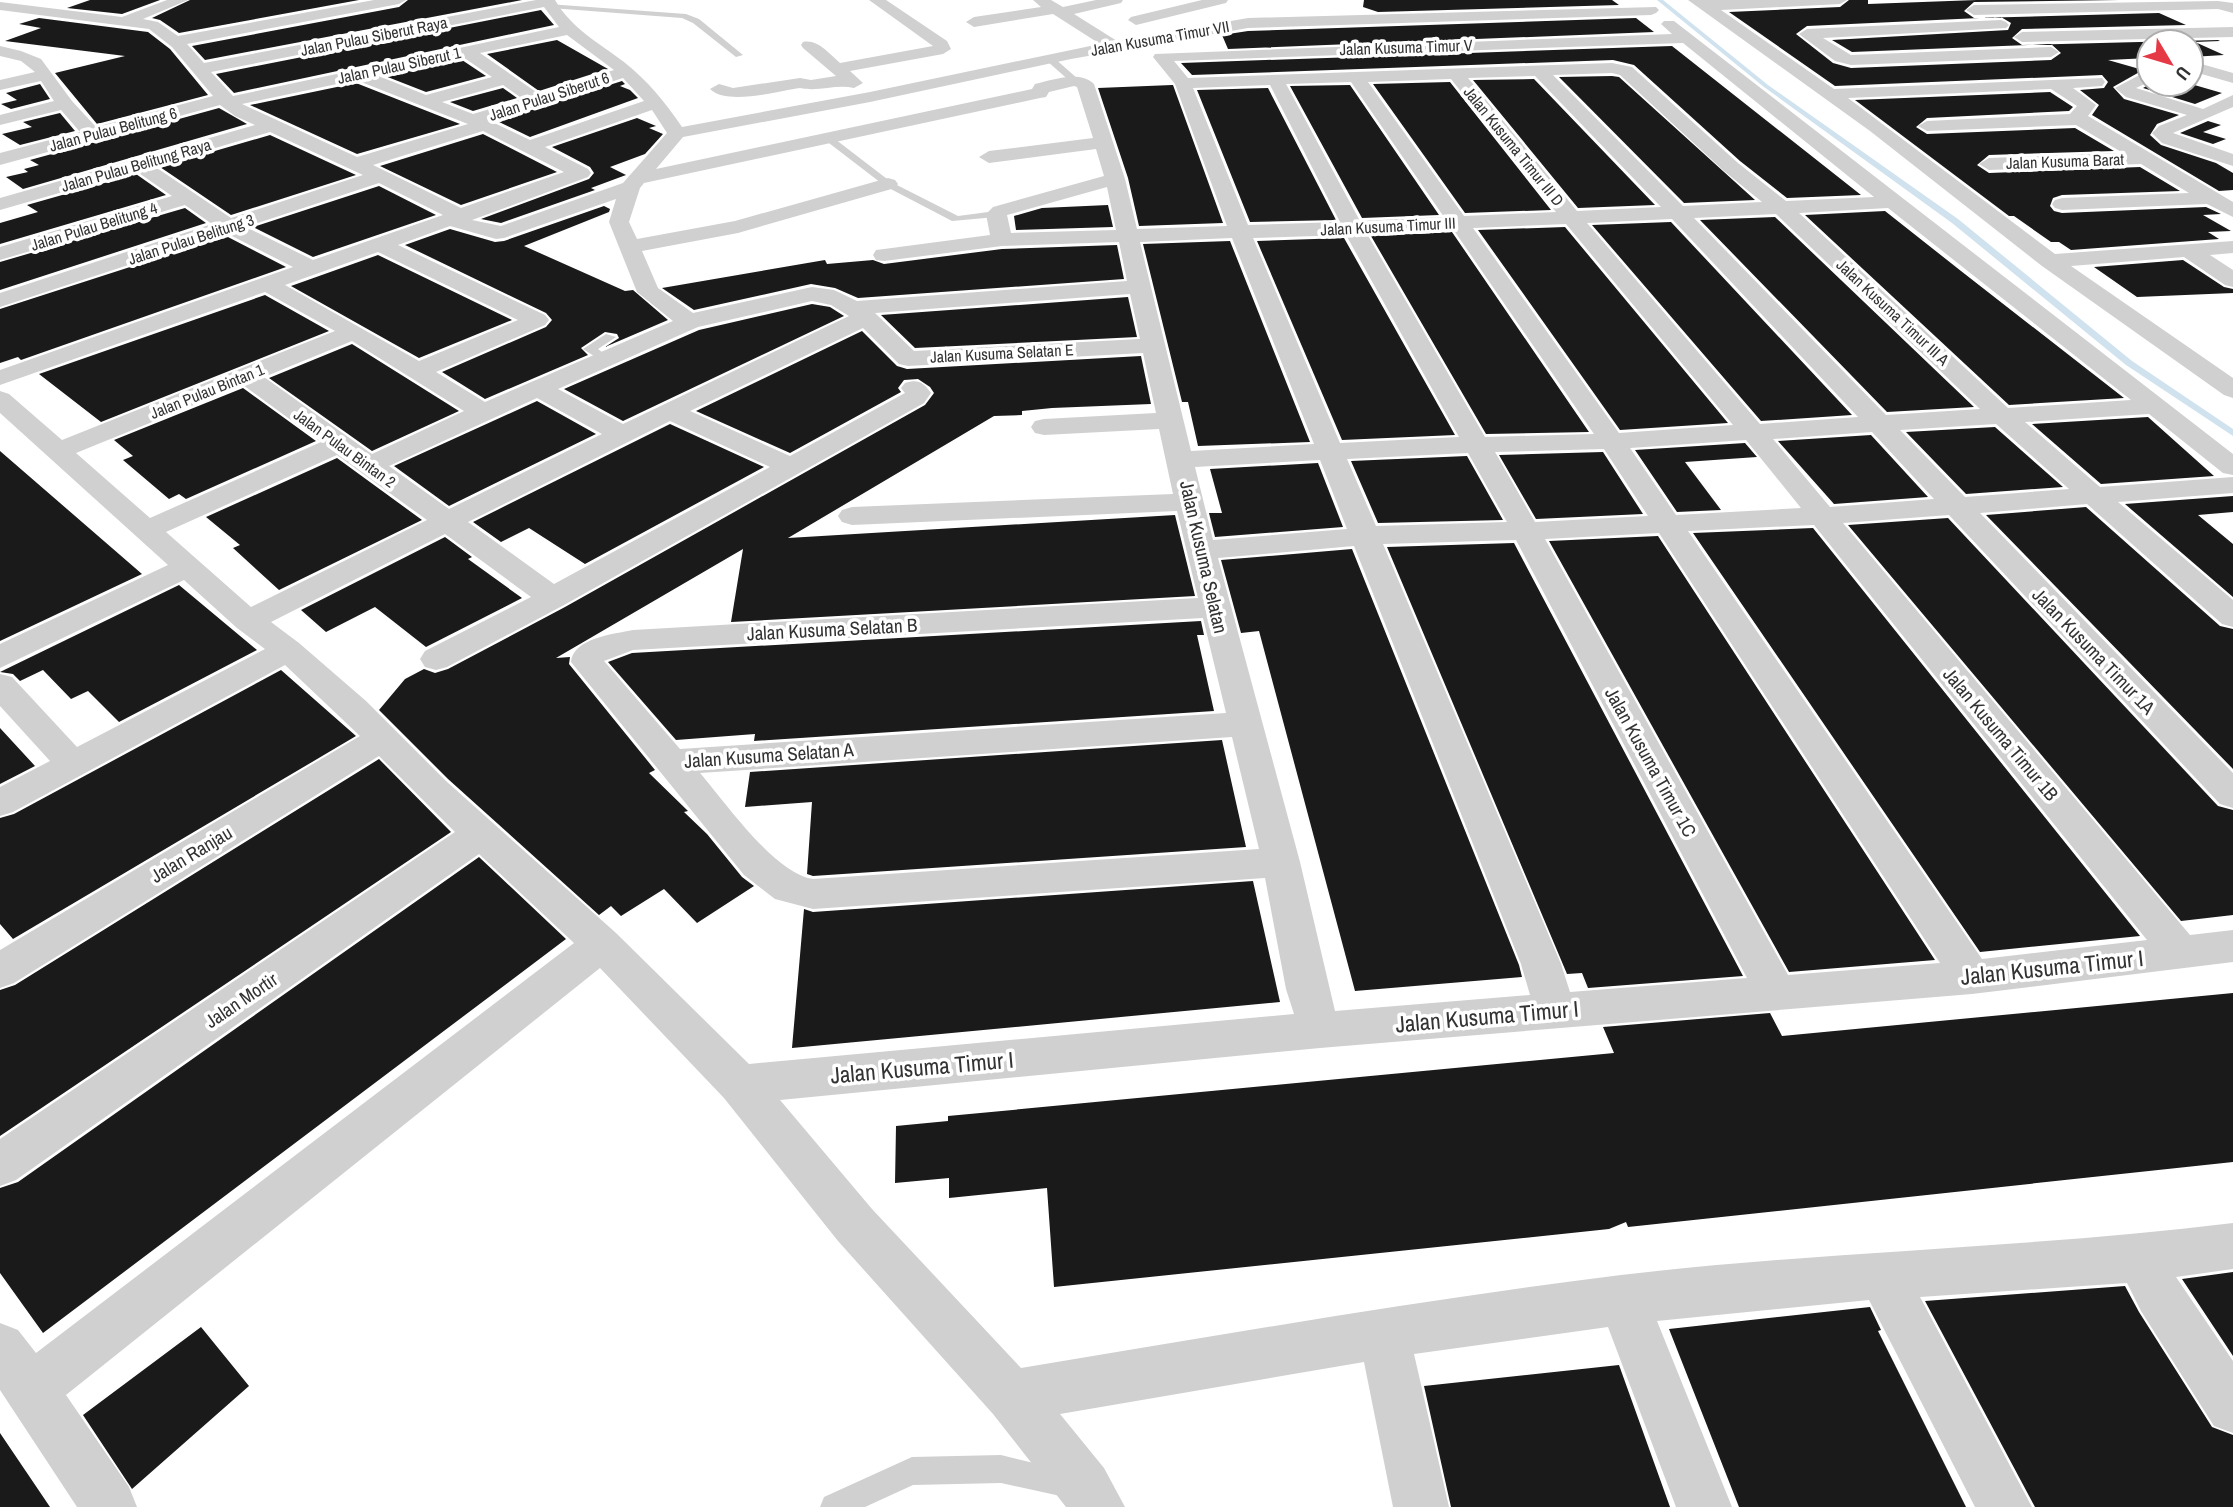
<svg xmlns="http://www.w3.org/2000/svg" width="2233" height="1507" font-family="'Archivo Narrow',sans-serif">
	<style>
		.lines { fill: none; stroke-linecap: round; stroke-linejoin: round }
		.stream { fill: #cfe2ee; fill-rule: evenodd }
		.building { fill: #1a1a1a; fill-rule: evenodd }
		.service { fill: #d0d0d0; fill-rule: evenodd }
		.minor { fill: #d0d0d0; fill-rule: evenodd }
		.labels { text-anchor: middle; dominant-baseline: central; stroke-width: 7; stroke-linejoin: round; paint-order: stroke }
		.far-street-label { font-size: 16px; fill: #333; stroke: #fff }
		.street-label { font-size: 19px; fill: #333; stroke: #fff }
		.near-street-label { font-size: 23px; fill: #333; stroke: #fff }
	</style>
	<rect width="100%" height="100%" fill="#fff"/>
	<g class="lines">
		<path class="stream" d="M1657 0H1663L1768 85 1958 219 2132 361 2233 429V436L2126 365 1952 223 1764 87Z"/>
	</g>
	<path class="building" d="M90 0H160L122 14 67 8Z
		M190 0H359L179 33 160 20 152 18Z
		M408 0H522L205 60 192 46 399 7Z
		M1364 0H1612L1619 5 1378 12 1363 7Z
		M1849 0H1868V4L1977 0H2119L1974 2 1964 11 1974 18 2159 13 2186 25 2022 29 2012 38 2022 45 2218 40 2220 41 2195 42 2224 55 2191 57V42H2149V58L2108 60 2143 70 2113 87 2124 99 2179 115 2157 124 2150 135 2161 145 2216 163 2233 173V190L2219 191 2092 115 2099 105 2080 90 2104 88 2108 82 2102 75 1835 86 1729 12 1840 7ZM2001 17 2011 23 2008 30 1832 40 1852 52 2051 44 2061 53 2051 60 1851 68 1833 63 1796 34 1807 26Z
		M541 10 554 25 234 93 216 74Z
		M39 18 148 32 170 49 208 95 97 124 55 73 125 56 5 41 41 28 19 24Z
		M1636 18 1654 32 1228 49 1222 35 1248 31Z
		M557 40 608 69 539 91 487 54Z
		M1672 46 1861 195 1787 198 1740 161 1634 65 1613 60 1192 75 1181 63Z
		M462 60 486 76 426 92 385 76Z
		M1612 76 1619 77 1755 200 1684 203 1559 77Z
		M1534 79 1655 205 1578 208 1473 80Z
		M622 81 625 84 620 86 630 90 638 98 530 137 497 121Z
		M1450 82 1551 210 1465 213 1373 84Z
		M356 83 460 124 357 154 250 105Z
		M40 84 50 99 11 109 1 104 17 100 6 93Z
		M2150 84H2191L2222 93 2195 104 2143 88Z
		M1172 85H1173L1223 223 1139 226 1128 178 1098 88Z
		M1350 85 1439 215 1362 218 1290 86Z
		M503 88 517 98 473 111 450 102Z
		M1268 88 1336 220 1250 222 1197 90Z
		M2050 92 2073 107 2069 111 1927 118 1916 127 1927 134 2075 128 2114 151 1989 155 1977 165 1989 173 2140 167 2180 191 2062 195 2053 198 2050 206 2054 211 2062 213 2206 207 2221 214 2203 215 2231 231 2208 232 2219 239 2071 250 2059 242H2051L2014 216H2009L1855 100Z
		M219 108 247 124 23 189 6 177 28 172 24 169 39 165 30 160Z
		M60 113 75 131 20 145 2 134 32 127 23 122Z
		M637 118 656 126 649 128 663 134 645 154 610 167 626 175 591 188 595 190 501 223 481 219 589 179 594 173 590 167 552 147Z
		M2208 121 2221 125 2203 132 2226 139 2213 144 2180 133Z
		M483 134 557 172 461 205 380 166Z
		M270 135 356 175 231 215 160 167Z
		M136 174 166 195 0 244V223L38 212 27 205Z
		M379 186 436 215 313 257 253 227Z
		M1108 205 1113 227 1016 230 1014 216 1042 208Z
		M604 206 610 209 609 212 524 246 625 291 633 290 668 320 605 347 619 338 617 334 605 332 581 348 588 355 485 399 442 372 546 327 552 320 546 313 405 245 450 229 495 242 504 241Z
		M185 208 206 223 0 290V262Z
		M1885 211 1961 271 2124 398 2009 405 1805 215Z
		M1775 217 1974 407 1887 412 1700 220Z
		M1671 222 1852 415 1761 421 1592 225Z
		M1565 227 1728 423 1620 430 1478 230Z
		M1452 232 1589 432 1486 434 1371 236Z
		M226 236 286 267 21 360 18 357 0 363V309Z
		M1344 238 1455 435 1342 440 1257 241Z
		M1230 241 1310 442 1198 446 1188 402H1182L1143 244Z
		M1117 245 1124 279 858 298 835 288 811 284 694 310 662 288 825 260 827 264 873 260 884 264 1002 249Z
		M378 255 512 320 419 358 291 286Z
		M2183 260 2224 287 2233 289V293L2137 297 2094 267Z
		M265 295 329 331 101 422 39 374Z
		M1128 297 1137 337 915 348 881 315Z
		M812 304 830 307 844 316 623 421 564 389 699 330Z
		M862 331 897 366 907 369 1141 356 1151 404 1052 408 1022 411V415L994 416 788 538 1175 515 1195 596 731 622 743 549 556 658 570 657 569 664 655 770 649 773 688 811 684 812 707 834 742 877 754 886 697 923 664 889 621 916 611 906 599 915 448 779 379 710 405 679 424 669 435 673 448 669 565 607 925 405 934 393 930 387 918 379 904 380 898 388 901 392 790 453 696 411Z
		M352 344 459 411 372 451 269 378Z
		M243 388 316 441 186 499 179 494 169 499 123 460 133 456 114 440Z
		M537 401 596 434 449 506 394 466Z
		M2148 417 2214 476 2101 484 2032 424Z
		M670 424 764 467 585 564 529 528 501 542 473 522Z
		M1995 427 2063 487 1966 494 1906 432Z
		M1871 435 1928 497 1834 504 1778 441Z
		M1745 443 1757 457 1685 462 1721 510 1677 512 1635 450Z
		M0 451 142 574 0 641Z
		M1603 452 1643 514 1536 519 1499 455Z
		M1467 456 1503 520 1378 523 1351 461Z
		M337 458 422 520 279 590 233 548 240 545 206 517Z
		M1318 463 1343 527 1215 537 1209 513H1222L1210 469Z
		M2233 496V512L2198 515 2233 544V597L2125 504Z
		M2086 507 2220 626 2233 629V769L1986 515Z
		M1948 518 2218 806 2233 810V915L2181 921 1848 525Z
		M1813 528 2140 936 1980 952 1693 533Z
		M1658 536 1935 960 1789 972 1549 541Z
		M445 537 472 557 468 559 522 598 426 647 375 607 326 632 301 610Z
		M1514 543 1743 976 1588 988 1582 973 1567 974 1387 547Z
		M1352 549 1519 965 1522 977 1355 991 1259 631 1241 633 1221 560Z
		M179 585 257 650 119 722 88 691 71 699 43 670 20 681 13 674 0 672Z
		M1201 621 1204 635H1197L1214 711 754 741 755 734 676 740 608 662 632 653Z
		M281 670 356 736 13 939 0 924V818L14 814Z
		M0 728 35 766 0 784Z
		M1222 740 1246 847 813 876 807 874 812 802 745 807 750 772Z
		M379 759 451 832 0 1136V990L15 985Z
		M479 857 566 939 43 1333 0 1273V1188L18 1182Z
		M1253 881 1280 1002 792 1048 804 909 813 912Z
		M2233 993V1162L1628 1227 1626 1222 1609 1229 1054 1287 1047 1188 949 1198V1178L895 1183 896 1126 948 1121V1116L1614 1053 1603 1027 1770 1013 1782 1036Z
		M2233 1272V1356L2182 1279Z
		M2125 1286 2139 1312 2212 1427 2233 1435V1507H2035L1925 1301Z
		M1870 1307 1881 1330 1878 1331 1966 1507H1739L1669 1329Z
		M201 1327 249 1386 132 1489 83 1415Z
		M1619 1365 1670 1507H1451L1424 1386Z
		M0 1433 50 1507H0Z"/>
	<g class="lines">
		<path class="service" d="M548 4 686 14 699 19 743 55 736 57 693 23 682 18 551 8Z
			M1047 57H1053L1078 79V83H1072L1047 61Z
			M825 136H831L891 182 958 216 996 211 1001 214 996 217 952 221 885 186 825 140Z
			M606 334 616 337 598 349 611 359 605 363 583 349Z
			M1001 1455 1075 1473 1079 1483 1075 1493 1065 1497 1001 1483 913 1485 865 1507H820L824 1497 912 1457Z"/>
		<path class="minor" d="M167 0H188L143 19 158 22 178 36 374 0H406L399 4 187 44 204 63 536 0H555C571 28 599 43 624 62 648 81 665 102 682 127L870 92 1100 44 1053 14 974 27 966 22 974 17 1041 7 1033 0H1051L1063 7 1096 0H1123L1121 3 1074 14 1117 41 1248 18 1656 7 1659 10 1656 13 1651 15 1248 28 1071 59 870 102 683 137 656 169 1032 89 1035 84C1053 80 1079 70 1094 84L1125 179 1137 229 1227 226 1175 84 1153 57 1155 54 1672 34 1661 24 1664 21H1674L2233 454V475L2223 473 2149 414 2025 422 2100 487 2233 477V493L2118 502 2233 600V627L2222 624 2087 504 1980 513 2233 773V808L2220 804 1949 515 1843 523 2190 935 2233 930V962L1972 994 1320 1048 780 1100 872 1209 1021 1368C1221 1335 1420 1300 1621 1275 1825 1251 2030 1248 2233 1223V1269L2176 1277 2233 1361V1433L2214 1426 2141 1311 2127 1283 1920 1297 2032 1507H1975L1869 1300 1657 1321 1732 1507H1676L1608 1327 1414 1354 1449 1507H1393L1364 1362 1060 1414 1104 1468 1125 1507H1066L993 1414 838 1241 724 1098 600 968 66 1395 129 1487 137 1507H77L0 1390V1323L18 1330 36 1353 574 943 479 854 16 1180 0 1186V1139L455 832 379 756 14 983 0 988V950L360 736 285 665 13 812 0 816V787L50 761 0 706V674L12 677 77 747 265 649 237 628 184 580 0 668V644L168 565 0 413V391L9 394 62 440 335 331 265 292 0 385V370L293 267 226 233 0 307V293L212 224 185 205 0 260V247L172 196 136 171 0 210V198L255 125 235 116 220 105 0 165V153L80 132 61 110 0 125V115L54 101 41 81 0 90V80L35 72 21 61 0 56V46L21 51 41 59 72 101 96 127 213 96 172 47 149 29 0 10V2L122 17ZM544 7 559 27 233 96 211 72ZM567 35 614 70 539 94 480 53ZM1683 43 1874 197 1786 201 1738 163 1632 67 1612 63 1188 78 1174 61ZM463 57 492 77 426 95 376 75ZM1612 73 1620 75 1724 171 1762 202 1683 206 1553 75ZM1535 76 1661 207 1577 211 1468 78ZM623 78 644 101 530 140 490 121ZM1451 79 1556 212 1464 216 1368 82ZM356 80 468 124 357 157 242 104ZM1351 82 1444 217 1360 221 1286 84ZM503 85 523 99 473 114 442 102ZM1270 85 1340 222 1248 225 1193 88ZM1074 86 1077 87 1093 138 989 151 979 157 989 163 1096 149 1104 176 993 207 986 214 990 235 884 249 876 250 873 255 876 260 884 261 1002 246 1119 242 1127 281 857 301 834 290 812 287 693 313 658 288 642 251 738 233 895 188 898 184 895 180 888 178 735 221 637 239 629 222 640 188 644 183 1040 98 1046 97 1049 92ZM652 110 667 133 623 183 501 226 472 220 588 177 591 173 588 169 545 147ZM483 131 564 172 461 208 373 165ZM270 132 363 175 231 218 154 166ZM379 183 443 215 313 260 246 227ZM1107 187 1116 230 1011 233 1007 215ZM616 199 609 222 637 292 673 321 485 402 436 372 545 325 549 320 545 315 398 245 450 226 496 239 504 238ZM1888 208 2131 400 2008 408 1799 213ZM1776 214 1980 409 1886 415 1694 218ZM1672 219 1858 417 1760 424 1587 223ZM1566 224 1733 425 1619 433 1473 228ZM1453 229 1594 434 1485 437 1367 234ZM1346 235 1459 437 1340 443 1253 238ZM1232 238 1314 444 1191 451 1140 242ZM378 252 518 320 419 361 285 285ZM1130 294 1140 339 914 351 875 313ZM812 301 831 305 849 316 623 424 558 389 698 327ZM863 328 899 364 908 366 1143 353 1156 413 1044 419 1035 421 1031 427 1035 433 1044 435 1159 429 1173 494 852 507 842 510 838 516 842 522 852 525 1177 511 1198 598 633 630C614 634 573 638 571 662L744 875 775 899 813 909 1265 878 1286 989 1294 1014 749 1064 616 933 446 781 366 701 299 643 271 622 445 534 531 597 425 651 420 659 425 667 436 670 447 667 564 605 924 403 931 393C923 382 918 379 905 383L901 388 905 393 790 456 690 411ZM352 341 464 411 372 454 264 377ZM243 385 321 442 150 518 76 453ZM537 398 602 434 449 509 389 466ZM670 421 770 467 554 584 468 522ZM1996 424 2069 489 1965 497 1900 430ZM1872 432 1934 499 1830 507 1773 439ZM1746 440 1801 508 1676 515 1630 448ZM1604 449 1648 516 1535 522 1495 452ZM1468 453 1507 522 1376 526 1347 459ZM337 455 427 520 251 607 166 532ZM1320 460 1347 529 1213 540 1195 467ZM1814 525 2147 940 1982 959 1688 531ZM1659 533 1940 963 1788 975 1545 539ZM1516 540 1747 978 1570 992 1561 964 1383 544ZM1354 546 1521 964 1530 995 1335 1011 1300 862 1218 558ZM1203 618 1226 713 680 749 604 661 633 650ZM1232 737 1259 849 813 879C774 873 726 803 700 773Z
			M869 0H886L947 41 951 49 943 54 850 71 863 83 854 88C836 84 819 92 800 88 778 91 727 106 710 89L719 84 733 88 800 78 811 80 836 76 803 48 801 45 803 42C818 39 829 54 840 63L933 46Z
			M1202 0H1228L1226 3 1136 25 1128 20 1131 17Z
			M1688 0H1847L1840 4 1721 10 1834 89 2102 78 2105 82 2102 86 2073 88 2096 105 2088 116 2233 202V217L2207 204 2062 210 2055 208 2052 204 2055 200 2062 198 2189 193 2141 164 1989 170 1979 164 1989 158 2123 153 2076 125 1927 131 1918 126 1927 121 2070 114 2077 106 2051 89 1848 98 2055 254 2233 241V253L2210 255 2233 270V287L2225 285 2184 257 2071 266 2233 378V398L2224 395 2042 266 1870 131Z
			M2218 1 2233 3V13L2218 9 1974 15 1966 10 1974 5Z
			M2001 20 2006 22 2009 25 2006 28 1823 38 1851 55 2051 47 2059 52 2051 57 1851 65 1835 61 1799 34 1807 29Z
			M2233 27V37L2022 42 2014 37 2022 32Z
			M2191 61 2233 73V83L2191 71Z
			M2149 70V82L2136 88 2203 109 2233 95V107L2173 133 2233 154V166L2162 143 2152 133 2159 126 2187 115 2126 97 2115 88Z"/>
	</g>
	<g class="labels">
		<g class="far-street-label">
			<text transform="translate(374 36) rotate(-11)">Jalan Pulau Siberut Raya</text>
			<text transform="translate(1160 38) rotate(-10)">Jalan Kusuma Timur VII</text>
			<text transform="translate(1406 47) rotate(-2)">Jalan Kusuma Timur V</text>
			<text transform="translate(399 65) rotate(-12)">Jalan Pulau Siberut 1</text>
			<text transform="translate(549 96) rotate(-18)">Jalan Pulau Siberut 6</text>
			<text transform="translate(113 129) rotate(-15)">Jalan Pulau Belitung 6</text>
			<text transform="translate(1514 146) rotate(51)">Jalan Kusuma Timur III D</text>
			<text transform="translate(2065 161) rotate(-2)">Jalan Kusuma Barat</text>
			<text transform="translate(136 165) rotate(-16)">Jalan Pulau Belitung Raya</text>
			<text transform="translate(94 226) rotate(-17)">Jalan Pulau Belitung 4</text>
			<text transform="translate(1388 226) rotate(-3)">Jalan Kusuma Timur III</text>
			<text transform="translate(191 239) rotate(-18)">Jalan Pulau Belitung 3</text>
			<text transform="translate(1893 312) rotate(43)">Jalan Kusuma Timur III A</text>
			<text transform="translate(1002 353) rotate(-3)">Jalan Kusuma Selatan E</text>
			<text transform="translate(207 391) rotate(-22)">Jalan Pulau Bintan 1</text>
			<text transform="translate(345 448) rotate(36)">Jalan Pulau Bintan 2</text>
		</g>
		<g class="street-label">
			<text transform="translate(1204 557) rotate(77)">Jalan Kusuma Selatan</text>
			<text transform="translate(832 629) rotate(-3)">Jalan Kusuma Selatan B</text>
			<text transform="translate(2094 651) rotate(46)">Jalan Kusuma Timur 1A</text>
			<text transform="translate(2001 734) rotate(50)">Jalan Kusuma Timur 1B</text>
			<text transform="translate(769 755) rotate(-4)">Jalan Kusuma Selatan A</text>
			<text transform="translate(1651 762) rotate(61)">Jalan Kusuma Timur 1C</text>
			<text transform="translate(191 854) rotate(-31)">Jalan Ranjau</text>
			<text transform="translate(241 1000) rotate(-34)">Jalan Mortir</text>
		</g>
		<g class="near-street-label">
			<text transform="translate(2052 967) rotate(-6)">Jalan Kusuma Timur I</text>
			<text transform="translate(1487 1016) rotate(-5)">Jalan Kusuma Timur I</text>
			<text transform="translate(922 1067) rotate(-5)">Jalan Kusuma Timur I</text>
		</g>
	</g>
	<g transform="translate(2170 63) rotate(128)"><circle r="33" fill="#ffffff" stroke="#adadad" stroke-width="2"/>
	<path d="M0-5L12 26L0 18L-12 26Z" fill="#e63946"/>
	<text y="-10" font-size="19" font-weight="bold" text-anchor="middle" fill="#333333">U</text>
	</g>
</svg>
